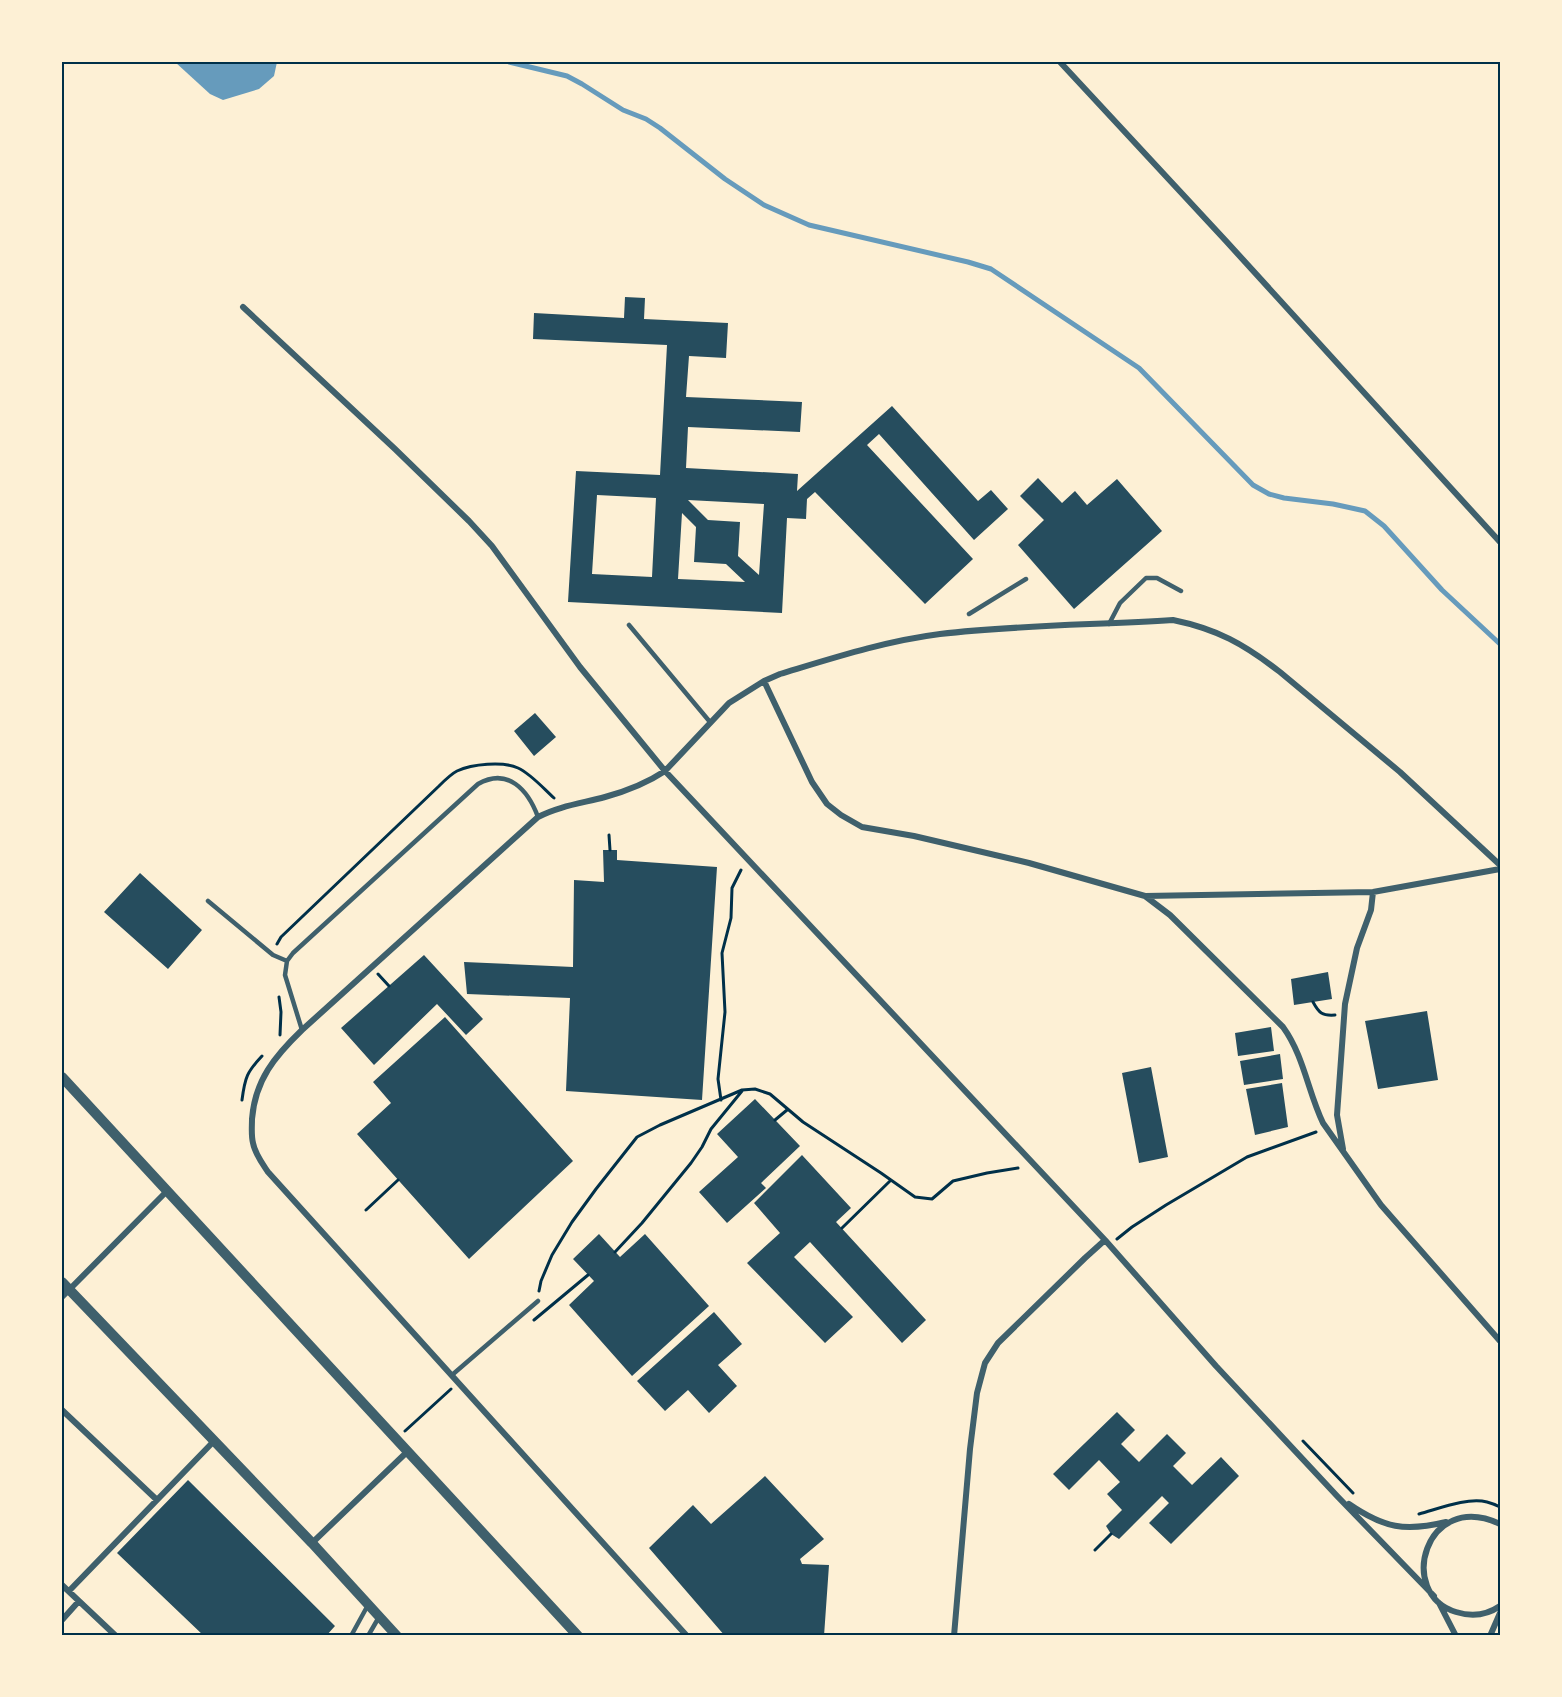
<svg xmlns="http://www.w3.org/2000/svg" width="1562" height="1697" font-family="Barlow,sans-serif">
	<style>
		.water { fill: #669bbc }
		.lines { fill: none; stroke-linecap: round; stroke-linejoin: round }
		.stream { stroke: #669bbc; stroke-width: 5 }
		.building { fill: #264d5e; fill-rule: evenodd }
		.path { stroke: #003049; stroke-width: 3 }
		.service { stroke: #3f606c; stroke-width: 4.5 }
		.minor { stroke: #3f606c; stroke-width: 6 }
		.tertiary { stroke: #3f606c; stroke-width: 10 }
		.neatline { fill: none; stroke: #003049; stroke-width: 2 }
	</style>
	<rect width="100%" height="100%" fill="#fdf0d5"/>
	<path class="water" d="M175 62H277L274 76 259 89 223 100 210 94Z"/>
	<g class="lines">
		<path class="stream" d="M509 62 567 76 582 84 623 110 646 119 660 128 725 179 764 205 809 225 968 262 991 269 1139 368 1253 485 1269 494 1284 498 1333 504 1365 511 1384 526 1442 590 1500 644"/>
	</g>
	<path class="building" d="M625 297 645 298 644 319 728 323 726 358 689 356 686 397 802 402 800 432 688 427 686 468 798 474 797 491 892 406 978 501 991 490 1008 509 974 540 879 434 867 445 973 559 925 604 815 492 807 499 806 519 787 518 782 613 568 602 576 471 660 475 667 345 533 339 534 313 624 318ZM597 495 656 498 652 577 592 574ZM688 500 764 504 759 575 738 556 740 522 708 520ZM682 513 696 527 694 562 726 564 745 582 678 579Z
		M1038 478 1062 503 1075 491 1087 505 1117 479 1162 531 1074 609 1018 545 1044 520 1020 496Z
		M535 713 556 737 534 756 514 731Z
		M603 850H617V860L717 867 702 1100 566 1091 570 998 467 994 464 962 573 967 574 880 604 882Z
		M140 873 202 930 168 969 104 912Z
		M424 955 483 1019 466 1035 437 1004 374 1065 341 1028Z
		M1328 972 1332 999 1294 1005 1291 979Z
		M1427 1011 1438 1080 1378 1089 1365 1021Z
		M445 1017 573 1161 469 1259 357 1134 391 1103 373 1082Z
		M1271 1027 1274 1051 1238 1056 1235 1033Z
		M1280 1054 1283 1079 1244 1085 1240 1061Z
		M1151 1067 1168 1157 1139 1163 1122 1073Z
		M1282 1083 1288 1127 1255 1135 1246 1089Z
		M755 1099 800 1146 761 1183 766 1188 727 1223 699 1192 738 1157 717 1134Z
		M802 1155 851 1208 836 1222 926 1320 902 1343 810 1242 794 1257 853 1317 825 1343 747 1263 780 1233 754 1203Z
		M599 1234 620 1257 645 1234 709 1306 632 1376 569 1305 594 1281 573 1259Z
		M714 1312 742 1344 718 1365 737 1386 709 1413 688 1390 665 1411 637 1381Z
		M1117 1412 1135 1430 1121 1444 1139 1462 1167 1434 1186 1453 1173 1466 1192 1485 1221 1457 1239 1476 1171 1544 1149 1523 1169 1503 1162 1496 1119 1539 1111 1534 1106 1526 1122 1510 1107 1494 1120 1482 1099 1460 1069 1490 1053 1474Z
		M765 1476 824 1539 800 1559 802 1564 829 1565 824 1636 789 1633 792 1636H725L649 1548 693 1505 711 1524Z
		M188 1480 335 1626 326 1636H204L117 1553Z"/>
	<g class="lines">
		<path class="path" d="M609 835 610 850
			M277 944 281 937 439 786C444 781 451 774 457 771 472 764 503 761 518 768 531 774 543 788 554 798
			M378 974 389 986
			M279 997 281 1012 280 1035
			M1313 1002C1319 1013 1322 1016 1335 1015
			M242 1100C245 1077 247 1072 262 1056
			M721 1100 718 1079 725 1012 722 953 731 918 732 888 741 870
			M775 1120 787 1110
			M366 1210 398 1180
			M842 1228 891 1180
			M1117 1239 1132 1227 1166 1205 1247 1157 1316 1132
			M615 1252 642 1223 691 1163 702 1147 711 1129 742 1091
			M539 1291 541 1281 552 1255 572 1222 596 1189 637 1137 660 1125 742 1090 755 1089 770 1094 803 1122 881 1173 915 1197 932 1199 953 1181 987 1173 1018 1168
			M534 1320 588 1275
			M405 1431 451 1389
			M1303 1441 1353 1493
			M1419 1514C1438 1509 1467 1497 1487 1502 1491 1503 1496 1505 1500 1507
			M1095 1550 1111 1534"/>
		<path class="service" d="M969 614 1026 579
			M1109 624 1120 603 1146 578H1157L1181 591
			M629 625 710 722
			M208 901 273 955 287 961
			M302 1030 285 975 287 961 293 953 478 784C508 767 528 790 538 817
			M452 1375 538 1301
			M351 1636 368 1605
			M368 1636 379 1617"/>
		<path class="minor" d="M1060 62 1226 241 1500 542
			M243 307 395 449 469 521 492 546 580 667 665 771 1105 1240 1216 1366 1338 1497 1434 1596
			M764 681 812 782 827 804 841 815 862 827 914 836 1029 863 1145 896 1170 915 1283 1027C1304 1056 1308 1092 1323 1123L1381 1205 1500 1341
			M1145 896 1373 892 1500 869
			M1343 1149 1337 1115 1345 1004 1357 948 1371 910 1373 892
			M62 1297 167 1191
			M62 1410 157 1500
			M1349 1504C1384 1528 1405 1532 1446 1522
			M1500 1524C1425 1489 1396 1594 1456 1612 1472 1617 1487 1615 1500 1606
			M312 1543 408 1451
			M62 1585 116 1636
			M69 1591 214 1441
			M1439 1603 1456 1636
			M62 1620 79 1601
			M687 1636 268 1172C262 1163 255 1154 253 1143 251 1135 252 1127 252 1119 255 1080 275 1056 302 1030L538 817C559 806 583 803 605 797 627 791 647 783 665 771L729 703 764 681 780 674C833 658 885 641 940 634 1017 625 1095 625 1173 620 1217 629 1244 644 1280 672L1400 772 1500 865
			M954 1636 970 1449 977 1393 985 1363 998 1343 1085 1258 1105 1240
			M1490 1636 1500 1613"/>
		<path class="tertiary" d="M62 1077 578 1636
			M62 1282 312 1543 397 1636"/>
	</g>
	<rect width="1562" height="1697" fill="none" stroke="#fdf0d5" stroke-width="126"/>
	<rect x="63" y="63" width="1436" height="1571" class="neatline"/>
</svg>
